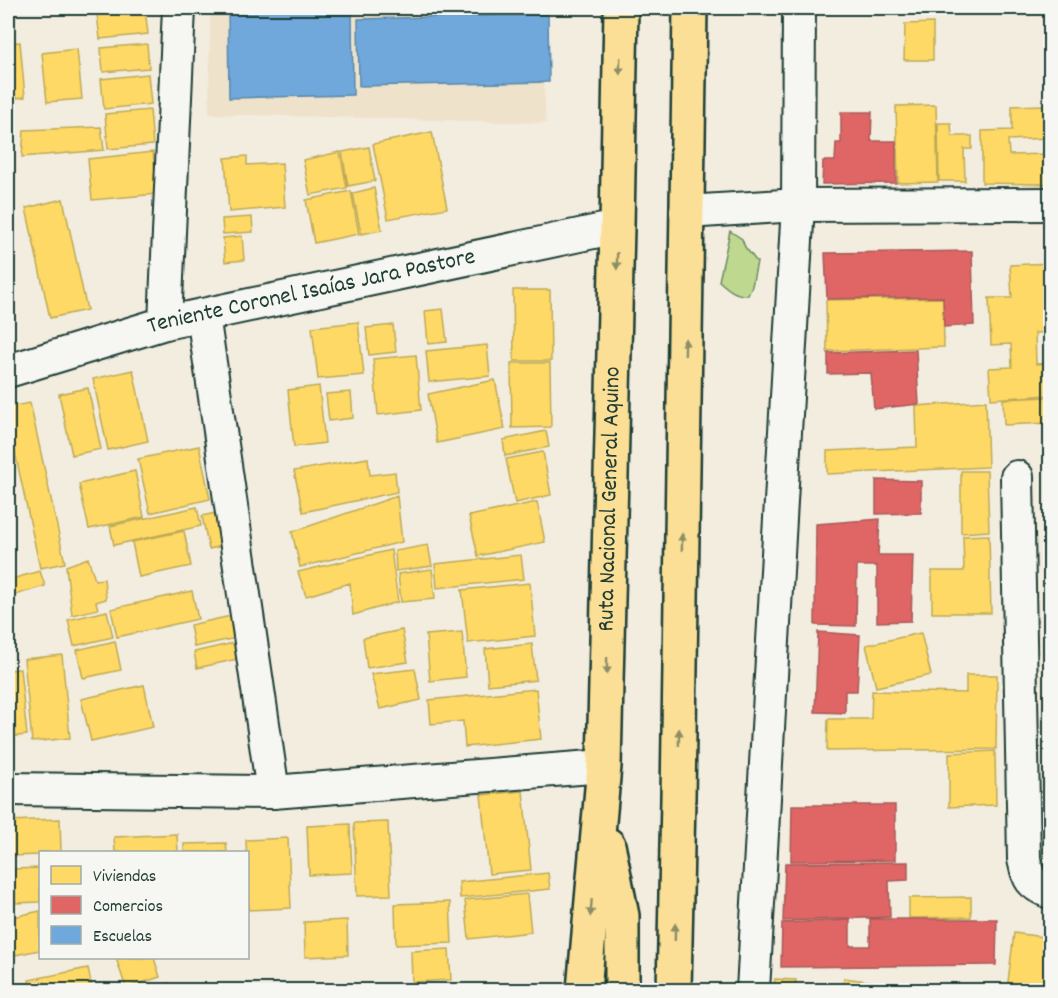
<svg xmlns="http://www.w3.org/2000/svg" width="1058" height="998" font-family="Dekko,sans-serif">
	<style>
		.built { fill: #efe2cb }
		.green { fill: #bed88f; stroke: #6e8a62; stroke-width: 1.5 }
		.homes { fill: #ffd966; stroke: #bcaa57; stroke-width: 1.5 }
		.shops { fill: #e06666; stroke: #a65a57; stroke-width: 1.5 }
		.schools { fill: #6fa8dc; stroke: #5788aa; stroke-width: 1.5 }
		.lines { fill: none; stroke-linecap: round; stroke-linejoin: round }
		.minor-casing { stroke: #1f3d34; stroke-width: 36 }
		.highway-casing { stroke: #1f3d34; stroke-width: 38 }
		.minor { stroke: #f6f6f2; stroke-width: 32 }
		.highway { stroke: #fbdf96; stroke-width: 33 }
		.oneway { fill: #8d8e65 }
		.labels { text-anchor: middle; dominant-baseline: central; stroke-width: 6; stroke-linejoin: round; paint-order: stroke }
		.street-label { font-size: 24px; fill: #1f3d34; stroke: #f6f6f2 }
	</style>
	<rect width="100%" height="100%" fill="#f3ede0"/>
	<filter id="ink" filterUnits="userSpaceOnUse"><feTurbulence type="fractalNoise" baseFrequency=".0167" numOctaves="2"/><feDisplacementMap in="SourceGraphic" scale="12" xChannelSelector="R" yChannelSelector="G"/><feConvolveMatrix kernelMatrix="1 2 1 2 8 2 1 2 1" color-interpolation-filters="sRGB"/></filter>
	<g filter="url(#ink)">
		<path class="built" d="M210 8H540L546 123 209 114Z"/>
		<path class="green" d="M730 231 742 239 745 247 757 262 752 286 748 295C736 296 728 289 719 281Z"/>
		<path class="homes" d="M145 9 148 34 100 39 97 14Z
			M933 23V60H904L905 24Z
			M20 42 25 97 8 99V43Z
			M147 44 149 68 103 72 101 48Z
			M77 49 82 99 47 102 42 53Z
			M148 74 151 104 104 109 101 79Z
			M1050 104V161H1048L1046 105Z
			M936 105 938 182 898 183 896 106Z
			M1045 105 1047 138 1008 140 1009 155 1047 154V184L982 183V131L1012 130V106Z
			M150 110 153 145 108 149 105 114Z
			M938 123H951L952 136H972V149H964L965 181H939Z
			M101 127 104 150 22 157 24 130Z
			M432 132 447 208 388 219 373 144Z
			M369 147 375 181 348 186 342 152Z
			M153 152 157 194 92 200 88 159Z
			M340 152 347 188 310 195 303 160Z
			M247 156V165L282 163 285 207 229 212 225 158Z
			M374 188 382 230 361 234 353 193Z
			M351 191 359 234 314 243 306 200Z
			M63 199 87 310 50 318 26 208Z
			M252 217 253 232 223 234 222 219Z
			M242 236 244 260 225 262 223 238Z
			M1050 263V332L1035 333 1036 364 1050 363V395L991 399 989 368 1012 367 1011 344 991 345 989 298H1012L1010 265Z
			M513 290H550L551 361H514Z
			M943 298 944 347 827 351 826 300Z
			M443 309 447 342 428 344 425 311Z
			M358 322 364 375 318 379 312 327Z
			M393 325 396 352 369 355 366 328Z
			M487 345 490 376 429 382 426 351Z
			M416 355 421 410 378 415 373 359Z
			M511 363H550L551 427 512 428Z
			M133 370 148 441 108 450 93 379Z
			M495 380 505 429 437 443 428 394Z
			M319 386 325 443 294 447 288 390Z
			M88 388 101 449 72 455 59 394Z
			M351 392 353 418 329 421 326 394Z
			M1048 397 1050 423 1004 425 1003 399Z
			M986 401 988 467 827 474V451L917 447 916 406Z
			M30 403 65 563 40 568 8 420V407Z
			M546 431 549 447 505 456 503 440Z
			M199 446 210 499 150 513 138 459Z
			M543 452 551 495 515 503 506 459Z
			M368 458 370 475 395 472 397 492 303 512 294 471Z
			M135 471 144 517 89 529 79 484Z
			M961 471H987L989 531 961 533Z
			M397 496 402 542 300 567 292 532Z
			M537 502 545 542 478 556 469 516Z
			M1050 505V523H1048V506Z
			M197 507 201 526 114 545 110 526Z
			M229 510 236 543 209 549 202 516Z
			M184 531 191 566 139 577 132 542Z
			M989 535 991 613H932V571H964L963 536Z
			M428 545 432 566 396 571 395 551Z
			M391 550 398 602 353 615 350 583 306 596 298 572Z
			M521 555 524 579 437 588 435 564Z
			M88 558 95 580 104 579 106 599 96 602 98 609 72 615 66 566Z
			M432 569 435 599 401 602 398 574Z
			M40 571 45 586 8 597V580Z
			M530 583 535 636 468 643 462 590Z
			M192 591 198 619 117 637 111 609Z
			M107 611 113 637 74 646 68 620Z
			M240 614 245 636 194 647 190 625Z
			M402 630 408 662 367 668 363 638Z
			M462 632 466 677 430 681 426 635Z
			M921 633 931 675 876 687 866 645Z
			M247 640 251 656 197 668 194 652Z
			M115 641 121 670 83 678 77 650Z
			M532 644 536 680 488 685 485 649Z
			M62 655 70 738 32 742 24 659Z
			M20 669 27 735 8 737V670Z
			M415 669 421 700 380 709 371 674Z
			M966 675H997L996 749 827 751 828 719H871L872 691 966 693Z
			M144 685 153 727 91 741 81 699Z
			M536 689 541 739 465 747 463 721 431 724 429 700Z
			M995 751 996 805 949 807V753Z
			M523 791 531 870 489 874 481 795Z
			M60 819 61 852H40V855L9 856 8 821Z
			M388 822 391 895 357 896 354 823Z
			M350 824 352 873 309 875 307 826Z
			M177 834 178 852H115L114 837Z
			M288 838 291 908 249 910 246 840Z
			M226 843 227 852H184V844Z
			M40 868V902L15 903 14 869Z
			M548 873 550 889 460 898 459 882Z
			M527 894 531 932 469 939 465 900Z
			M971 897V917L909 918V898Z
			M450 902 452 943 396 945 395 904Z
			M40 911V950L10 956 8 945V918Z
			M347 920 348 955 305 957 304 922Z
			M1014 933 1050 938 1045 990H1007Z
			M449 949 451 980 412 982 411 951Z
			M116 958H154L160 977 126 988Z
			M88 968 92 988 81 990H31L29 980Z
			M844 978 896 985V990H842Z
			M775 979 796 980 795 990H774Z
			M169 983 170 990H129Z"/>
		<path class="shops" d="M841 112H872L871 141H896V183L822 184 823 161H835L836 143H841Z
			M972 251 974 325 944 327 943 297 827 299 825 253Z
			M916 350 919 404 874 409 871 373 828 374V353Z
			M876 480 921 481V513L876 514Z
			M880 519 878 555H913L911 621 877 622V566H857L856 626 815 625 816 524Z
			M818 632 860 635 857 691H845V713L815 712Z
			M792 805H895V860L791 861Z
			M908 862V880L889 881 890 917 783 921 785 863Z
			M870 919H997L996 965 781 967 782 923 850 920V946H870Z"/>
		<path class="schools" d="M228 8H352L353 95 229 98Z
			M373 8H464V10L373 12Z
			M470 8H548V10L470 12Z
			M1046 8H1050V31H1044Z
			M548 14 549 82 359 86 358 19Z"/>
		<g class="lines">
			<g class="minor-casing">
				<g id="minor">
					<path d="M686 212 798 205 1050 204"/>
					<path d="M203 315 273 792"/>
					<path d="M165 323 179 8"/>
					<path id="s1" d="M8 371 165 323 617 227"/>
					<path d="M1017 477 1024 859C1028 879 1031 885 1050 892"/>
					<path d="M8 789 273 792 604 766"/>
					<path d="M753 990 798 205 799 8"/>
				</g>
			</g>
			<g class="highway-casing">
				<g id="highway">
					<path d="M608 845 622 916V990"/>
					<path id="s2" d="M584 990 604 766 617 227 621 8"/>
					<path d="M674 990 678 798 690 8"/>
				</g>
			</g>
			<use href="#minor" class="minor"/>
			<use href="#highway" class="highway"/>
		</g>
		<defs><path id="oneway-solid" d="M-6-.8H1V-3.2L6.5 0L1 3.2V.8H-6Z" transform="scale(1.5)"/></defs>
		<g class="oneway">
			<use href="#oneway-solid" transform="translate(620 66) rotate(91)"/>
			<use href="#oneway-solid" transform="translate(617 261) rotate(91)"/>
			<use href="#oneway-solid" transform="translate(685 347) rotate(-89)"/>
			<use href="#oneway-solid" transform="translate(682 542) rotate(-89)"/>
			<use href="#oneway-solid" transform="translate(607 666) rotate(91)"/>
			<use href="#oneway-solid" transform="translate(679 737) rotate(-89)"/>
			<use href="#oneway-solid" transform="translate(591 908) rotate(95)"/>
			<use href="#oneway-solid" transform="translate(675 932) rotate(-89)"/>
		</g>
	</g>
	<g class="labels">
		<g class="street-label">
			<text stroke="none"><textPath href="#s1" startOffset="314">Teniente Coronel Isaías Jara Pastore</textPath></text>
			<text stroke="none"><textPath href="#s2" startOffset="492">Ruta Nacional General Aquino</textPath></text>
		</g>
	</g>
	<rect width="1058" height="998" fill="none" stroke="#f6f6f2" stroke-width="30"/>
	<rect x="15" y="15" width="1028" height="968" fill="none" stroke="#1f3d34" stroke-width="2" filter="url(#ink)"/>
	<rect x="39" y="851" width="210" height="108" fill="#f6f6f2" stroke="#a0aca6" stroke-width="1.5"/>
	<rect x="51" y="866" width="30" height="18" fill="#ffd966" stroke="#a0aca6" stroke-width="1.5"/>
	<text x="93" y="881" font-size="18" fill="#1f3d34">Viviendas</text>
	<rect x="51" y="896" width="30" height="18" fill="#e06666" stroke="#a0aca6" stroke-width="1.5"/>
	<text x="93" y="911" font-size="18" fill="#1f3d34">Comercios</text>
	<rect x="51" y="926" width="30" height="18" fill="#6fa8dc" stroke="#a0aca6" stroke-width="1.5"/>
	<text x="93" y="941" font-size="18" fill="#1f3d34">Escuelas</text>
</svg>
